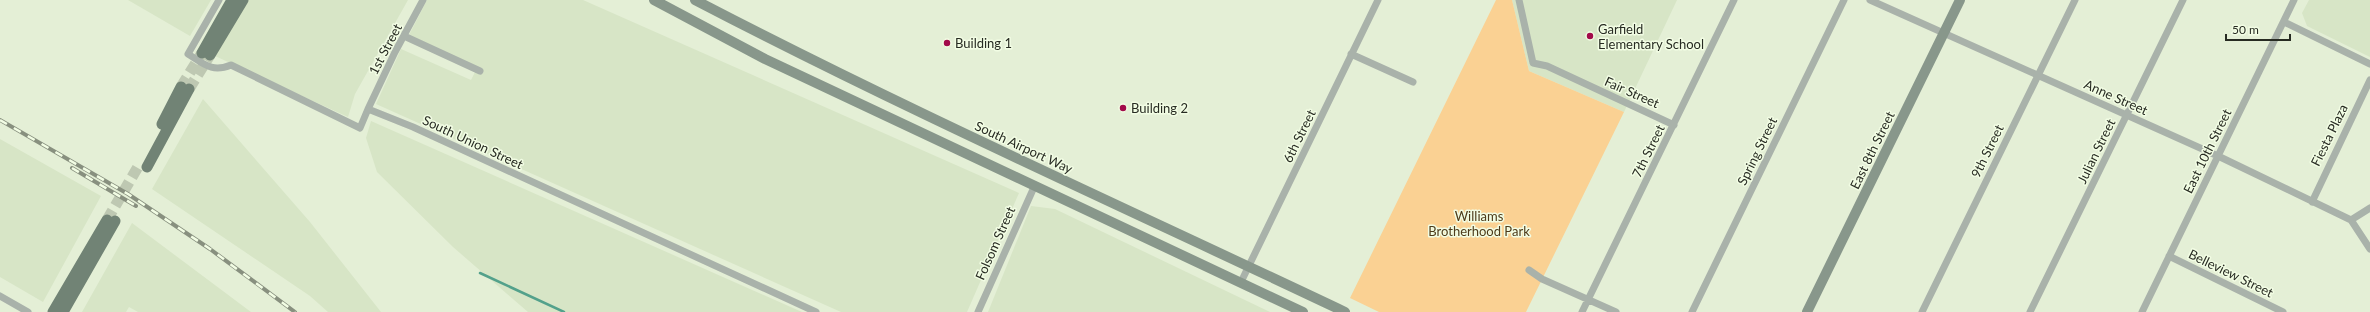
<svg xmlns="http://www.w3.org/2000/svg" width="2370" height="312" font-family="Lato,sans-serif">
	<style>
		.built { fill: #d7e5c6 }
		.green { fill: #fad193 }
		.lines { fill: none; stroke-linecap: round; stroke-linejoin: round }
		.stream { stroke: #53a18b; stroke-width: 2.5 }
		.primary-tunnel { stroke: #bec8b2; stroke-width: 11; stroke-dasharray: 11 5.5; stroke-linecap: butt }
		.street { stroke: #a9b2aa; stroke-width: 7 }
		.secondary { stroke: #88978b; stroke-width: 10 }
		.primary { stroke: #718375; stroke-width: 11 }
		.rail-casing { stroke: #88907f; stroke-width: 4 }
		.rail { stroke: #f2fde4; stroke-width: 2.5; stroke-dasharray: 8; stroke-linecap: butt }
		.poi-dot { fill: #a20a4a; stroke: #f2fde4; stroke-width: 1.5 }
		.labels { text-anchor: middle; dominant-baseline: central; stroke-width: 3; stroke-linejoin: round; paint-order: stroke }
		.poi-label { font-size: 13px; fill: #272b22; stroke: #f2fde4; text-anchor: start }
		.street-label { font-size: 13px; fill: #272b22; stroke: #f2fde4 }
		.park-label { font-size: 13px; fill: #4d3a19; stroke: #f2fde4 }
	</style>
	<rect width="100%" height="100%" fill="#e4efd6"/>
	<path class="built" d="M128 0H211L190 36Z
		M247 0H408L355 94 348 117 215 56Z
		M427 0H583L1019 193 967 312H841L376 104 401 49 471 80 476 70 407 39Z
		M1512 0H1677L1624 112 1529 71Z
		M2309 0H2370V57L2307 26 2302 13Z
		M203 99 310 222 381 312H328L310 296 152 189Z
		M371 121 802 312H528L453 247 377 172 366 138Z
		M0 139 101 196 43 302 0 277Z
		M1031 206 1055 209 1270 312H988Z
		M132 223 251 312H138L129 307 126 312H82Z"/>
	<path class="green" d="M1496 0H1512L1529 71 1624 112 1526 312H1379L1350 298Z"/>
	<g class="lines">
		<path class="stream" d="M480 273 564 312"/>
		<path class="primary-tunnel" d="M181 87 202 53
			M189 89 210 55
			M107 220 139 165"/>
		<path class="street" d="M219 0 188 54C204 64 212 73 231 65L360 128 368 109 413 127 816 312
			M1519 0 1533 63 1547 66 1674 125
			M1870 0 2218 156 2351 220
			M2284 22 2370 64
			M404 36 480 71
			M1351 54 1413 82
			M368 109 395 52 423 0
			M2312 202 2370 80
			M2351 220 2370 249
			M2351 220 2370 208
			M2169 256 2283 312
			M1529 270 1542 279 1616 312
			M1241 282 1378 0
			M0 296 28 312
			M978 312 1035 185
			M1582 312 1734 0
			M1692 312 1844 0
			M1922 312 2075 0
			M2030 312 2183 0
			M2142 312 2294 0"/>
		<path class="secondary" d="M654 0 765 59 1303 312
			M695 0C908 111 1128 209 1345 312
			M1807 312 1960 0"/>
		<path class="primary" d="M202 53 232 0
			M210 55 243 0
			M162 124 181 87
			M147 167 189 89
			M53 312 107 220
			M63 312 115 221"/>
		<g class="rail-casing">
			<path id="rail" d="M0 120 128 194 210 249 295 312
				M72 168 136 206"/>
		</g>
		<use href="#rail" class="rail"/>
	</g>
	<g class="poi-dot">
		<circle cx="1590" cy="36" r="4"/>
		<circle cx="947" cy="43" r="4"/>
		<circle cx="1123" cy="108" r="4"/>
	</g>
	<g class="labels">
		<g class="poi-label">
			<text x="1598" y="29">Garfield<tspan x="1598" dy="15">Elementary School</tspan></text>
			<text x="955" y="43">Building 1</text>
			<text x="1131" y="108">Building 2</text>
		</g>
		<g class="street-label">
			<text transform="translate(385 49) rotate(-62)">1st Street</text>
			<text transform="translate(1632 92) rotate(24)">Fair Street</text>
			<text transform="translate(2116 97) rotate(24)">Anne Street</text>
			<text transform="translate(2329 135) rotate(-64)">Fiesta Plaza</text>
			<text transform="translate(1299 136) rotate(-64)">6th Street</text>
			<text transform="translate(473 142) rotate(25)">South Union Street</text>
			<text transform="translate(1024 147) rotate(25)">South Airport Way</text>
			<text transform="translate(1872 150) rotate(-64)">East 8th Street</text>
			<text transform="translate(1648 151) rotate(-64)">7th Street</text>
			<text transform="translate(1757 151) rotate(-64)">Spring Street</text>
			<text transform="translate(1987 151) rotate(-64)">9th Street</text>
			<text transform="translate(2096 151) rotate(-64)">Julian Street</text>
			<text transform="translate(2207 151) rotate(-64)">East 10th Street</text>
			<text transform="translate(995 243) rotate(-66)">Folsom Street</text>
			<text transform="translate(2231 273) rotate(26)">Belleview Street</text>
		</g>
		<g class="park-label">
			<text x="1479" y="216">Williams<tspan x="1479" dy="15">Brotherhood Park</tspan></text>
		</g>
	</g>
	<path d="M2226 34v6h64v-6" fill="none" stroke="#272b22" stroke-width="2"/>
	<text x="2232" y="34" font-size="12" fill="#272b22" stroke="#f2fde4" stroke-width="3" paint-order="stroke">50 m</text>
</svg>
